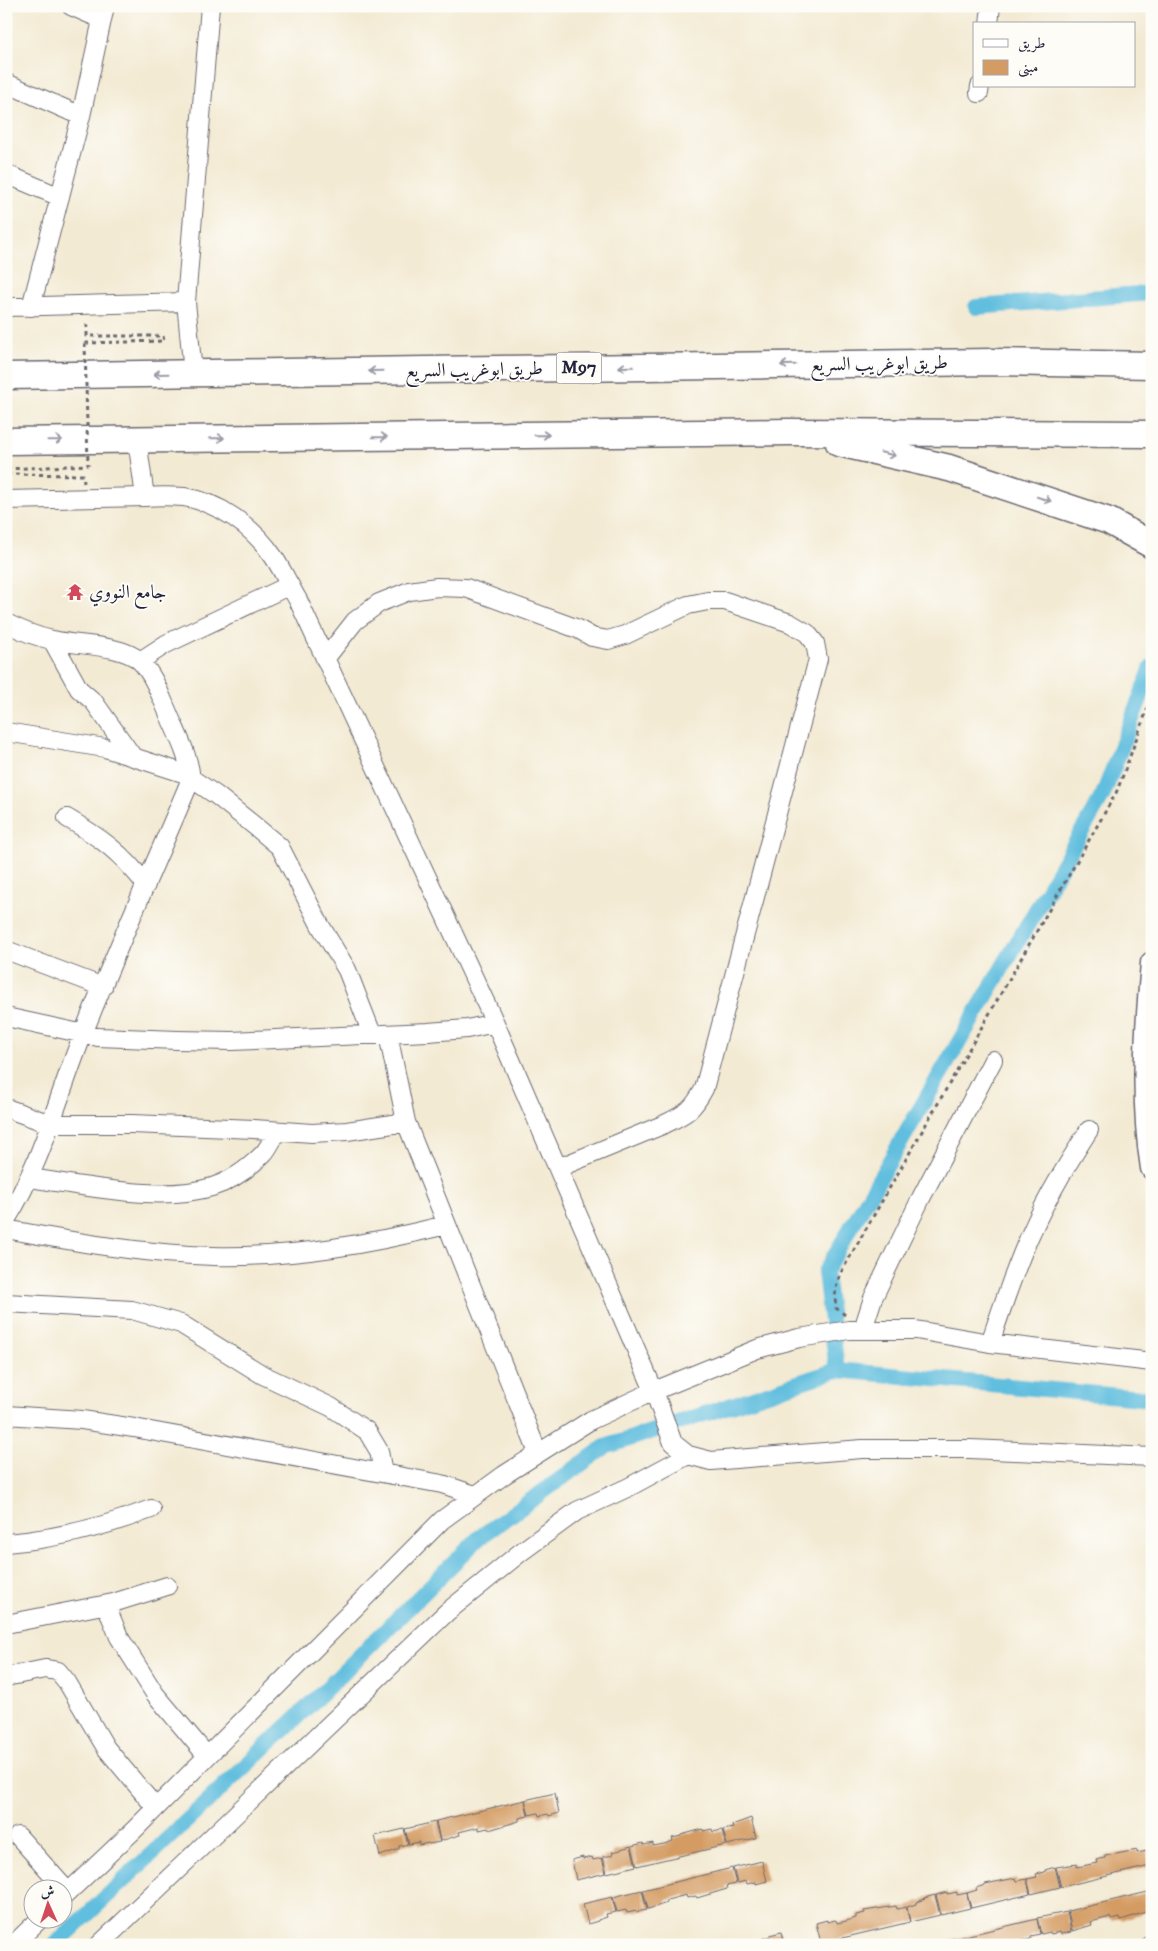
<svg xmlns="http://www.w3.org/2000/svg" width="1158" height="1951" font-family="'IM FELL DW Pica',Amiri,serif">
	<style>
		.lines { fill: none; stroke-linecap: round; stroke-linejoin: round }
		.canal { stroke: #60bede; stroke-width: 16 }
		.building { fill: #d49c63 }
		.minor-casing { stroke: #6b6870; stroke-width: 20 }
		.major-casing { stroke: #6b6870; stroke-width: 25 }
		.highway-casing { stroke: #6b6870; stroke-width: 29 }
		.path { stroke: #6b6870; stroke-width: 3; stroke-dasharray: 4 4; stroke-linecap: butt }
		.minor { stroke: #fff; stroke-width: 18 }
		.major { stroke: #fff; stroke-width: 22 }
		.highway { stroke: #fff; stroke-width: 26 }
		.path-bridge { stroke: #6b6870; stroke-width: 3; stroke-dasharray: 4 4; stroke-linecap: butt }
		.oneway { stroke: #9c9ca7 }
		.labels { text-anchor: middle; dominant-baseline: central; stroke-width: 4; stroke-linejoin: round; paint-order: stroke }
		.shield { fill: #fdfcf7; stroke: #646373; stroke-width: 1 }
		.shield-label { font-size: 18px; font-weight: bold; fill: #22223b }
		.street-label { font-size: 19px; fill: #22223b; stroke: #fdfcf7 }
		.poi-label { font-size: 19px; fill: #22223b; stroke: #fdfcf7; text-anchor: start }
	</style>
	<rect width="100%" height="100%" fill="#fdfcf7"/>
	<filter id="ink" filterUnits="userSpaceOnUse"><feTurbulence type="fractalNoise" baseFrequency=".02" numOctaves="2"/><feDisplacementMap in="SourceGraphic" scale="10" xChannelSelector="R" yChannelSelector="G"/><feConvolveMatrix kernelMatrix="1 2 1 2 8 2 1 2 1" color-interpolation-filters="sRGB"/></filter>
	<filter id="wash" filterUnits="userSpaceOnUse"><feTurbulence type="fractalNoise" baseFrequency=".0096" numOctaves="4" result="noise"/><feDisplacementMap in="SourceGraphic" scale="20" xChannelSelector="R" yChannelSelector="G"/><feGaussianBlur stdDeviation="1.12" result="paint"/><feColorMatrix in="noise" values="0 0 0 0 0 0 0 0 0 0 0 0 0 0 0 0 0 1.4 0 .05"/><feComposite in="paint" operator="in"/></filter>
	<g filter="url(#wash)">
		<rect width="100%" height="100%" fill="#f3ead3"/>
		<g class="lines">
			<path class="canal" d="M976 307 1152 293
				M837 1370 825 1272 1103 795 1152 667
				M55 1945 315 1700 480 1537 605 1447 837 1370 1152 1399"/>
		</g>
		<g id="blocks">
			<path class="building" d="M555 1793 559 1813 549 1816 548 1814 539 1816 538 1813 529 1815 525 1800Z
				M525 1800 528 1816 519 1818V1821L489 1830 488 1828 479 1830V1827L459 1832 460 1835 440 1841 436 1821Z
				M751 1818 756 1838 727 1845 723 1830 733 1828 732 1825Z
				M435 1822 440 1842 429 1844 428 1843 419 1845V1842L409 1844 405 1829Z
				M404 1829 408 1844 399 1846V1849L380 1856 375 1836Z
				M703 1829V1831L712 1829 713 1832 722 1830 726 1845 637 1866 632 1846 643 1843 644 1845 653 1843V1846L664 1844 673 1841 672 1838 681 1836V1835Z
				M631 1846 636 1866 607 1873 603 1857 613 1855 612 1852 621 1850V1849Z
				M1137 1850V1853L1147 1851 1150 1866 1061 1887 1056 1867 1077 1864V1867L1097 1863 1096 1860 1105 1858V1856Z
				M1152 1850V1866H1151L1148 1851Z
				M583 1857V1859L592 1857 593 1860 602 1858 606 1873 576 1880 572 1860Z
				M762 1861 767 1881 756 1884V1882L747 1884 746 1881 737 1883 733 1868Z
				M1055 1867 1060 1887 1031 1894 1027 1879 1037 1877 1036 1874 1045 1872V1870Z
				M732 1868 736 1884 726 1886 727 1889 697 1898 696 1896 687 1898 686 1895 667 1900V1903L648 1909 643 1890Z
				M1016 1878 1017 1881 1027 1879 1030 1894 971 1908 967 1893 977 1890 976 1888 985 1885V1884Z
				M642 1890 647 1910 636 1912V1911L627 1913 626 1910 617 1912 613 1897Z
				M1152 1891V1910L1121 1920 1120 1918 1111 1920 1110 1917 1091 1922 1092 1925 1072 1931 1068 1911Z
				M947 1892V1894L957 1892V1895L967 1893 970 1908 941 1915 936 1895Z
				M935 1895 940 1915 910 1922 907 1907 916 1904V1902L925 1899 924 1898Z
				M612 1897 616 1912 606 1914 607 1917 598 1920V1921L588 1924 583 1904Z
				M896 1906 897 1909 906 1907 910 1922 821 1943 816 1923 827 1920V1922L836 1920 837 1923 846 1921 856 1918V1915L865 1913 864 1911Z
				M1067 1912 1071 1932 1061 1934 1060 1932 1051 1934 1050 1932 1041 1934 1037 1918Z
				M1037 1919 1040 1934 1031 1936V1939L1022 1941 1023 1943 1015 1945H949L948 1940Z
				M781 1932 784 1945H752L762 1942V1939L771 1936 770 1935Z
				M946 1940 947 1945H930V1944Z"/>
		</g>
	</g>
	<g filter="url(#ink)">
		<use href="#blocks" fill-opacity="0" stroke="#6b6870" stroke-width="1"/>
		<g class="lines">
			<g class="minor-casing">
				<path id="minor" d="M71 6 101 19
					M989 24 991 6
					M6 83 81 116
					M979 93 980 86
					M6 174 60 197
					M6 307 186 302
					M31 307 81 116 105 6
					M193 373 186 302 210 6
					M137 439 145 497C158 496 171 496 184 497 219 502 253 527 273 556 282 569 289 585 298 600L495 1023 654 1391 673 1443 688 1455 711 1461 862 1449H970L1152 1457
					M6 500 145 497
					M6 623C21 630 36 637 53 640 77 646 122 644 140 661 154 675 161 697 169 715 178 736 189 756 191 779 155 864 117 948 83 1034 58 1096 42 1163 6 1220
					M52 640 79 689 94 702 133 757
					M325 659 355 621 379 603 409 591 437 587 466 588 578 629 592 637 608 640 625 635 688 605 708 601H725L790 623 807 633 815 643 818 659 704 1089C692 1111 687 1113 665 1124L558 1168
					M140 661 166 644 290 585
					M6 732 105 748 183 773 216 795 256 827 280 847 320 925 347 970 372 1034
					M67 818C101 838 122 853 146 885
					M6 950 103 987
					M6 1017 98 1037 178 1040 232 1041 428 1032 467 1029 495 1023
					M388 1034 406 1122 538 1453
					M6 1108 50 1124H132L254 1129 312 1133 347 1131 406 1122
					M29 1178C83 1185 159 1203 212 1187 231 1181 249 1168 263 1154 269 1148 273 1138 277 1131
					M6 1229C74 1242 144 1254 213 1256 292 1258 370 1244 446 1225
					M6 1303 132 1310 181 1324 263 1375 331 1407 367 1431 379 1451 383 1473
					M863 1329 873 1298 921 1198 993 1060
					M990 1343C1003 1305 1015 1267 1032 1231 1048 1195 1068 1163 1089 1130
					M6 1415 82 1420 134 1428 442 1484 475 1495
					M6 1543C56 1539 104 1527 151 1509
					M106 1605 119 1637 155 1694 207 1756
					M6 1624 113 1603 167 1586
					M6 1677 45 1669 58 1671 67 1682 106 1748 156 1808
					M18 1836 68 1892
					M62 1898 134 1830 442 1520 504 1475 591 1420 654 1391 757 1349 799 1338 849 1330H916L990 1343 1152 1362
					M13 1945 41 1918
					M99 1945 447 1612 521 1552 577 1511 629 1487 688 1455
					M1150 1945 1152 1944"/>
			</g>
			<g class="major-casing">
				<path id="major" d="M1152 963C1146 1031 1141 1100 1152 1168"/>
			</g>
			<g class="highway-casing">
				<path id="highway" d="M6 376 992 362 1152 365
					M6 441 789 432 1152 434
					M839 443 949 468 1109 521 1152 545"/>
			</g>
			<path class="path" d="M85 343 164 341 163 336H87V320
				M84 483 83 475 8 474 7 469 88 465
				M845 1315 836 1308C834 1293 836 1282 843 1269L1116 793C1129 761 1139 729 1152 698"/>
			<use href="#minor" class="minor"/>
			<use href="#major" class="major"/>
			<use href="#highway" class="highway"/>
			<path class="path-bridge" d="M85 343 88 465"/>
		</g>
		<defs><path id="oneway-shaft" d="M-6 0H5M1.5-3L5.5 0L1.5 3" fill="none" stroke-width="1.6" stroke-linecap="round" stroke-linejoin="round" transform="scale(1.25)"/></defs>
		<g class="oneway">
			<use href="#oneway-shaft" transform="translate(788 365) rotate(179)"/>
			<use href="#oneway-shaft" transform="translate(626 367) rotate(179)"/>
			<use href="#oneway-shaft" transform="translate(376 371) rotate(179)"/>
			<use href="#oneway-shaft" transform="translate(161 374) rotate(179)"/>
			<use href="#oneway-shaft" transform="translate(542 435) rotate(-1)"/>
			<use href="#oneway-shaft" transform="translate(380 437) rotate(-1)"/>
			<use href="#oneway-shaft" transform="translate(217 438) rotate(-1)"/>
			<use href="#oneway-shaft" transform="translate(55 440) rotate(-1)"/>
			<use href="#oneway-shaft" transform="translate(888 454) rotate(13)"/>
			<use href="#oneway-shaft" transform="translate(1044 499) rotate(18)"/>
		</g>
	</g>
	<defs>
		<g id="temple-bare" transform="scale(1.35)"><path d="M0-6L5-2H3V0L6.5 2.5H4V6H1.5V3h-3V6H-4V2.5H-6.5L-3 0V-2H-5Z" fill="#d1495b" stroke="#fdfcf7" stroke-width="2.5" paint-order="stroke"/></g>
	</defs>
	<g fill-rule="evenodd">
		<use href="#temple-bare" x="75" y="592"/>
	</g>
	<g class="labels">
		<rect class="shield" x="556.5" y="352.5" width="45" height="31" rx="4"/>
		<g class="shield-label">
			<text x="579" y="368">M97</text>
		</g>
		<g class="street-label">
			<text transform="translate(879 364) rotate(-1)">طريق ابوغريب السريع</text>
			<text transform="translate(474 370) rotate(-1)">طريق ابوغريب السريع</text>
		</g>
		<g class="poi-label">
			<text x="89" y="592">جامع النووي</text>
		</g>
	</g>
	<rect width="1158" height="1951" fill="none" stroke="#fdfcf7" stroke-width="25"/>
	<rect x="973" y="22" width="162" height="65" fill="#fdfcf7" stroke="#a5a5ac"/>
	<rect x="983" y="39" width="25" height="8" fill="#ffffff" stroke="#a5a5ac"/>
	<text x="1018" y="48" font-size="15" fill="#22223b">طريق</text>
	<rect x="983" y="60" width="25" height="15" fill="#d49c63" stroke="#a5a5ac"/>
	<text x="1018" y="72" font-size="15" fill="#22223b">مبنى</text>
	<g transform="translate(48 1904) rotate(357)"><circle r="24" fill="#fdfcf7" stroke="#a5a5ac"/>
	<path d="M0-4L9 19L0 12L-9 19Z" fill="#d1495b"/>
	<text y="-8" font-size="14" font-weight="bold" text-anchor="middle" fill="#22223b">ش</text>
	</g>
</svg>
